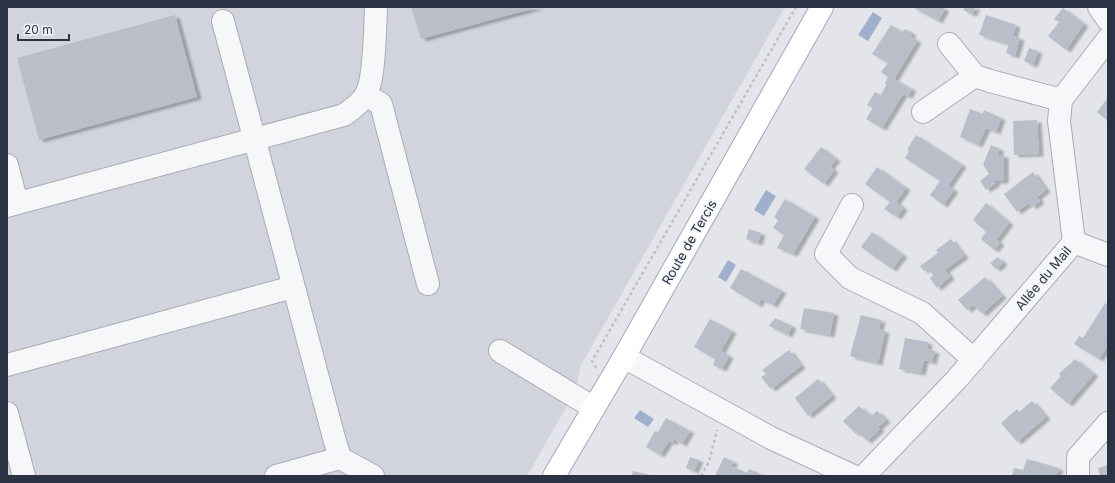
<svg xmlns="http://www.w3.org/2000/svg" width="1115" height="483" font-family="Inter,sans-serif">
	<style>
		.built { fill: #d1d4dd }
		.water { fill: #9eb0cb }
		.building { fill: #babec9; filter: url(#shadow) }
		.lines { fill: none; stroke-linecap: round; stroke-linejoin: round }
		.minor-casing { stroke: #a8acb6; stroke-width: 24 }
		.major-casing { stroke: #a2a9b7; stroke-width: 24 }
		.path { stroke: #bdc0c6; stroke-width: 2.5; stroke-dasharray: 3 3; stroke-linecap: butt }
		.minor { stroke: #f6f7f9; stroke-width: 22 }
		.major { stroke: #fff; stroke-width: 22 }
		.labels { text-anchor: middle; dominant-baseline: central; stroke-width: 3.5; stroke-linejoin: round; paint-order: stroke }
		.street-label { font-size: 13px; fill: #2a3244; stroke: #f3f5f8 }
	</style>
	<defs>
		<filter id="shadow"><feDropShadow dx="4.5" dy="2.5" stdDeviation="1" flood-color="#0004"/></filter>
	</defs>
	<rect width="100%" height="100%" fill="#e3e5eb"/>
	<path class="built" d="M7 7H785L580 367 576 390 527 476H7Z"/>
	<path class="water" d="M873 12 882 18 868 41 858 35Z
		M766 190 776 196 764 216 754 210Z
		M728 260 736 265 726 282 718 277Z
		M640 410 654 419 648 427 634 418Z"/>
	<path class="building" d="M411 7H539L421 39Z
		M912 7H942L945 9 938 21Z
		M965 7H976L972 14 963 10Z
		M1063 8 1084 24 1066 50 1048 36 1059 22 1054 19Z
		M175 15 197 97 39 140 17 58Z
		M986 15 1016 25 1013 36 1020 38 1015 56 1006 53 1009 44 979 35Z
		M891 25 902 32 905 29 912 33 910 36 917 41 894 79 912 89 908 96 903 94 882 128 866 119 873 108 867 105 875 92 881 95 886 85 885 83 888 77 881 72 888 63 872 54Z
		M1029 48 1038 51 1033 65 1024 61Z
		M1106 100 1108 102V121L1097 112Z
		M970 109 983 114 984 110 1001 118 996 132 986 128 978 145 960 137Z
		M1037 120 1039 154 1014 155 1013 121Z
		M916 135 962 165 948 186 954 190 943 205 930 195 940 181 905 158 909 151 907 150Z
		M991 145 1000 149 997 155H1004V181H994L996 183 986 190 980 181 989 174 983 165Z
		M821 147 836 159 830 167 834 170 824 184 804 169Z
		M877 167 906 188 896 202 903 208 897 217 884 209 890 202 865 184Z
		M1033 172 1046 190 1037 197 1040 201 1032 207 1029 203 1017 212 1004 194Z
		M785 199 815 217 793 254 777 248 784 235 773 228 778 220 774 217Z
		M986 203 1009 223 996 240 1000 243 994 250 981 239 986 232 973 220Z
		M749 229 761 233 758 243 746 239Z
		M872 232 903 255 892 269 861 247Z
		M951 239 964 256 945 270 950 277 937 288 930 278 933 275 927 268 924 271 920 266 938 253 936 250Z
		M998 257 1003 263 996 269 990 263Z
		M741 269 782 291 773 305 761 299 758 305 730 288Z
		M985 277 1002 296 982 314 974 305 967 310 958 300Z
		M1105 303 1108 305V333L1105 338 1108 340V345L1099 359 1074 344 1079 336 1083 338Z
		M804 308 834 313 830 335 800 329Z
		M861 315 881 320 879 329 885 331 878 363 850 356Z
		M775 318 792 326 788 335 769 326Z
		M710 319 732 331 721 351 729 356 722 369 713 365 715 359 694 347Z
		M905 338 928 342 927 349 935 351 932 362 924 360 921 373 899 369Z
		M789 350 801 366 771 389 761 377 766 374 762 370Z
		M1075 359 1094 374 1068 404 1050 388 1061 376 1059 374Z
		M818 379 832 396 808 416 795 398Z
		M1032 401 1046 417 1017 442 1001 423 1017 409 1019 412Z
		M859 406 871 416 877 411 886 420 878 427 880 429 867 441 858 432 856 434 843 421Z
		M666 418 690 431 682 444 674 439 673 443 669 441 660 455 646 447 655 431 658 432Z
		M690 457 699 460 694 471 686 468Z
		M724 457 734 462 731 466 747 473 749 469 758 473 756 476H715Z
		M1027 459 1059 468 1056 476H1012L1014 468 1023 470Z
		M1108 465V476H1100L1098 468Z
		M633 471 650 475V476H632Z"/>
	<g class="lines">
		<g class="minor-casing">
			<path id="minor" d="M1099 7 1108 20
				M223 21 334 438 340 458 373 476
				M949 44 975 76 990 81 1061 100
				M366 95 381 104 428 284
				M923 112 975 76
				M7 165 17 203
				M852 205 826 254 850 278 922 313 974 360
				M7 206 344 115C352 109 360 104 365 96 375 82 375 26 376 7
				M1074 242 1108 255
				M500 351 594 408
				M624 357 771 438 853 476
				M7 365 293 287
				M7 413 24 476
				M276 476 340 458
				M864 476 957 379 1074 242 1059 121 1061 100 1108 39
				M1078 476V457L1108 423"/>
		</g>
		<g class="major-casing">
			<path id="major" d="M554 476 624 357 822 7"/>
		</g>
		<path class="path" d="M596 368 592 361 796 7
			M701 476 709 462 717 430"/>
		<use href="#minor" class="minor"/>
		<use href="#major" class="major"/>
	</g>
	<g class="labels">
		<g class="street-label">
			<text transform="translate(689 242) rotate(-60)">Route de Tercis</text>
			<text transform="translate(1043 278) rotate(-50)">Allée du Mail</text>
		</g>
	</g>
	<rect width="1115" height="483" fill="none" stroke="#2a3244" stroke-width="16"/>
	<path d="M18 34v6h51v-6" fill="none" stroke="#2a3244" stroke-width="2"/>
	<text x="24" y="34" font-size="12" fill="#2a3244" stroke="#f3f5f8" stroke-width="3" paint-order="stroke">20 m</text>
</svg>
